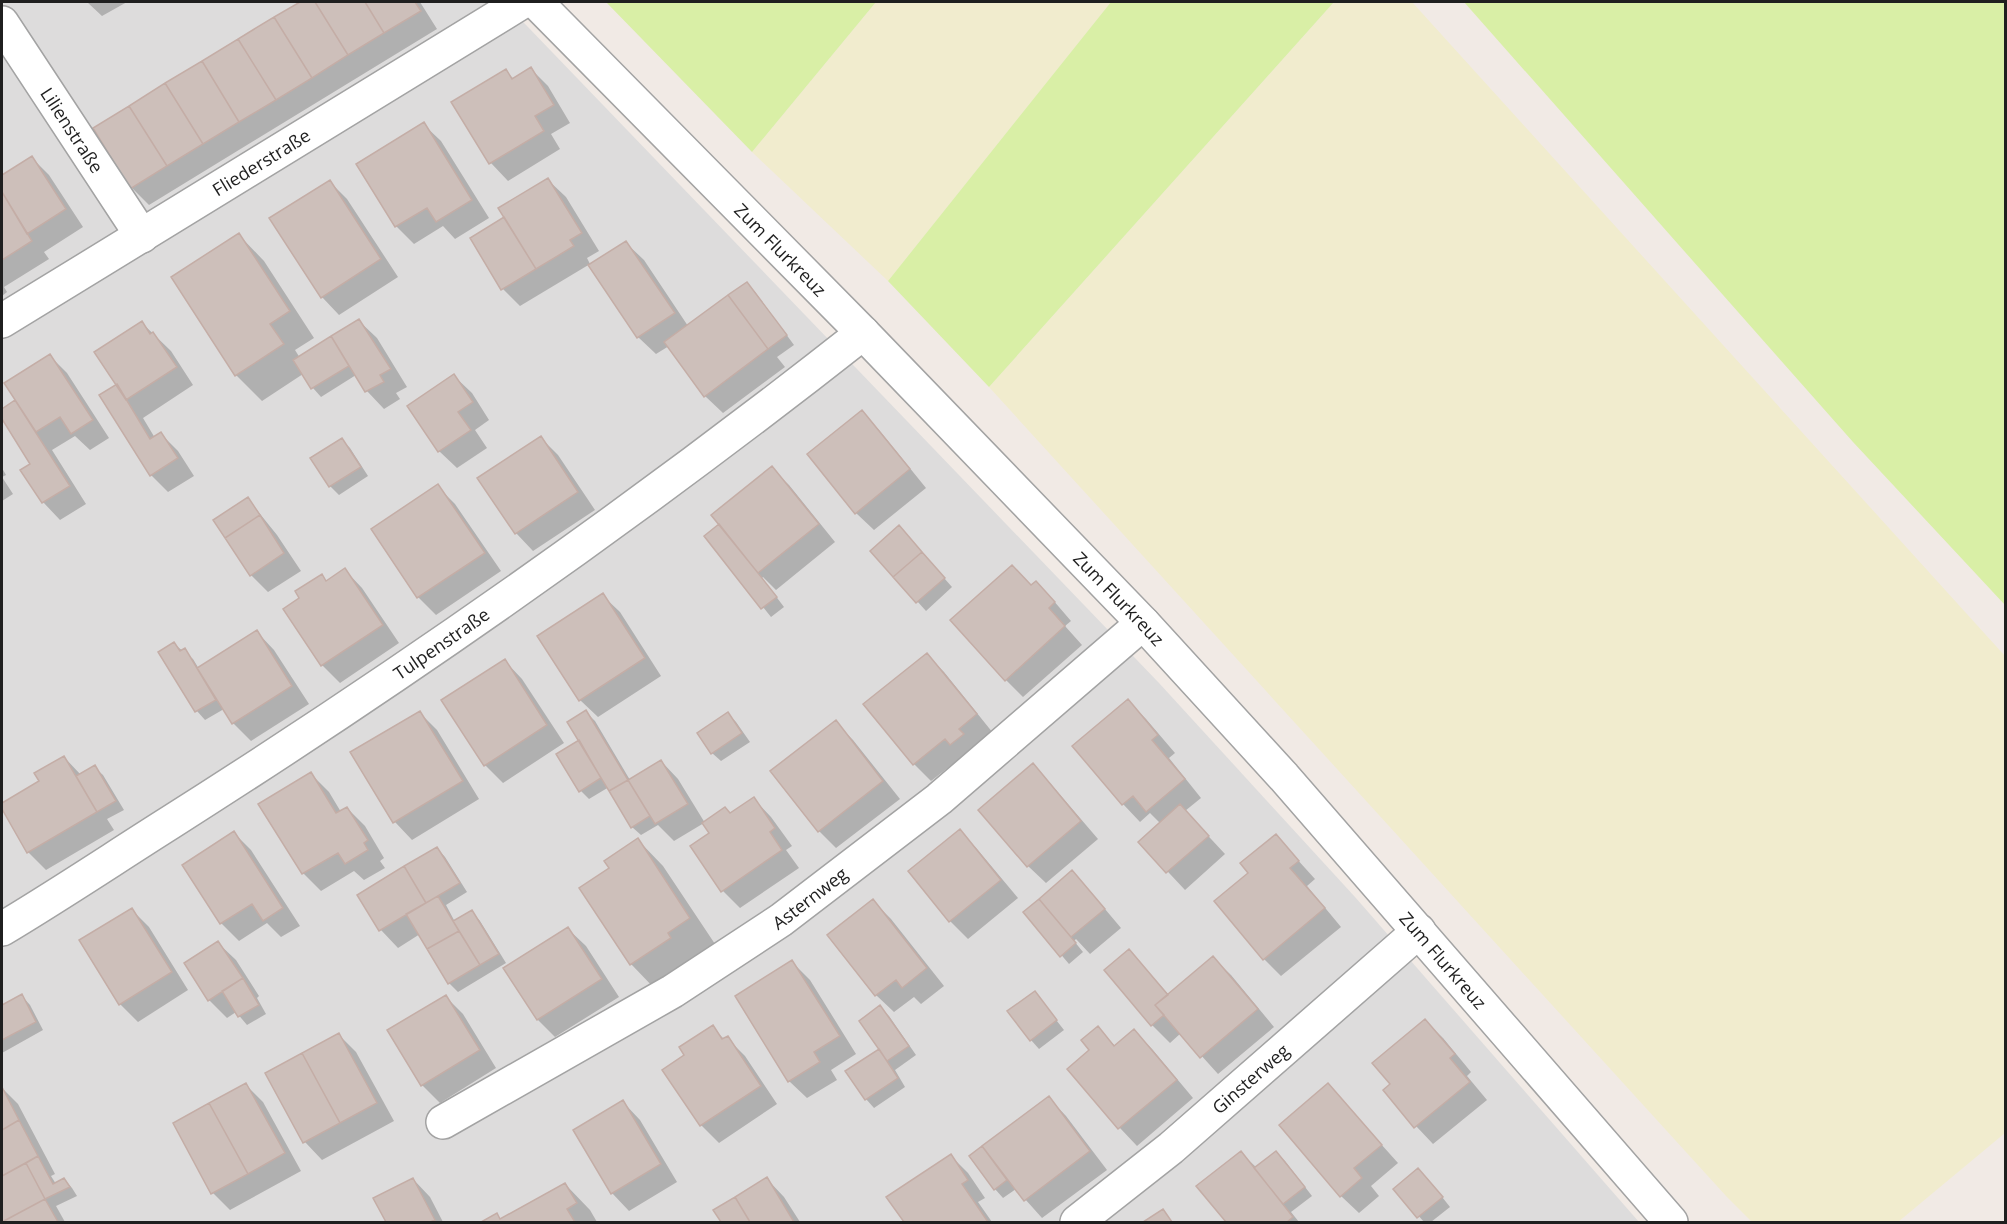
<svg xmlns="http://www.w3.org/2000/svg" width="2007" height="1224" font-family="'Open Sans',sans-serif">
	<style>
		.residential { fill: #dddcdc }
		.farmland { fill: #f1ecce }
		.grass { fill: #d9efa6 }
		.shadow { fill: #0003 }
		.building { fill: #cdbfba; stroke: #c4ada6; stroke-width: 1.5 }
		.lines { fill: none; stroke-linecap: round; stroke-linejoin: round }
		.minor-casing { stroke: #a3a3a3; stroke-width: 36 }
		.minor { stroke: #fff; stroke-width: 33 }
		.labels { text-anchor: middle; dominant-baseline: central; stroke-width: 4.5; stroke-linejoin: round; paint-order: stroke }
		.street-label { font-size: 18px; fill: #1f1f1f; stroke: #fff }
	</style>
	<rect width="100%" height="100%" fill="#f1eae5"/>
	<path class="residential" d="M2 2H504L1159 683 1355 897 1639 1222H2Z"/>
	<path class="farmland" d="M876 2H1111L888 281 752 152Z
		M1334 2H1412L2005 656V1133L1898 1222H1752L1727 1197 989 387Z"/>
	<path class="grass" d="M606 2H876L752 152Z
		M1111 2H1334L989 387 888 281Z
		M1464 2H2005V605L1853 442Z"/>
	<path class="shadow" d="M87 2H127L102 16Z
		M302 2H420L437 29 149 205 132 188 95 129Z
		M531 69 548 86 570 123 551 134 560 149 508 181 491 163 453 103 505 71 514 79Z
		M423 124 441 141 489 218 455 239 443 226 414 244 396 226 358 165Z
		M32 158 49 175 83 227 44 252 49 259 4 287 7 292 2 296V177Z
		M548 180 566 197 599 251 587 258 591 266 626 243 644 260 688 326 746 284 755 292 794 345 777 357 785 367 723 413 705 396 669 346 656 354 638 337 590 264 520 306 503 289 506 217Z
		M330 182 347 199 398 277 339 315 322 297Z
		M239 235 264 261 314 338 295 350 300 358 359 321 377 338 407 387 396 393 400 399 384 409 367 391 356 375 321 397 313 388 303 374 262 401 236 375Z
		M142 323 171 351 193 385 143 418 155 438 161 434 178 451 194 476 168 492 151 475 119 385Z
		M49 355 67 373 109 438 90 450 75 436 52 450 86 504 60 520 43 502 32 464 2 416V410L17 401Z
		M454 376 472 393 489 420 475 430 487 448 457 468 439 451Z
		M862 412 879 430 926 488 874 530 856 513Z
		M541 438 558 455 595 510 533 551 516 533Z
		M342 440 350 448 368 476 339 495 330 486 313 458Z
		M2 468 6 475 2 477 13 494 2 501Z
		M771 468 789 485 835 542 776 590 763 577 762 578 784 607 771 617 706 536 721 525Z
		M437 486 455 504 501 571 436 615 418 597 373 529Z
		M248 499 277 535 301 571 268 592 251 575Z
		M907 536 952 587 926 611 872 551Z
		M345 570 362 588 399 643 340 683 322 665 301 599 321 576 327 582Z
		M1032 586 1053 600 1071 621 1065 626 1082 645 1023 697 1006 680Z
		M602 595 620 612 661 676 598 717 580 700Z
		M257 632 274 650 309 704 251 741 233 723 224 709 205 720 197 711 160 652 174 644 193 659 199 669Z
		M927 655 944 672 993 733 969 762 963 756 931 781 914 764Z
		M505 661 522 679 564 743 503 783 485 765Z
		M1128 701 1146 719 1175 753 1169 758 1201 798 1185 811 1225 854 1185 890 1140 842 1161 824 1150 813 1140 822 1123 804Z
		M419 712 437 730 479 799 412 840 395 822 352 753Z
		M586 712 595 721 630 780 661 761 678 779 705 823 731 814 754 799 771 817 792 846 786 850 799 868 740 908 723 891 711 834 704 823 674 841 658 825 641 835 632 827 609 787 589 799 581 791V741Z
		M728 714 736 722 750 742 721 761 712 753Z
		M835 722 853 740 900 799 836 848 819 831Z
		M64 757 81 775 94 767 103 775 124 810 107 819 114 830 46 870 28 852 2 805 41 782Z
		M1032 765 1050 783 1098 839 1046 883 1028 866Z
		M311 774 329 792 341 812 347 808 365 826 384 858 380 861 385 868 364 880 354 871 321 891 303 873 261 805Z
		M959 831 977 849 1018 898 968 939 950 921 910 871Z
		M234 833 251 850 300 926 281 937 267 923 239 941 221 923 184 865Z
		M1276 836 1315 879 1307 886 1341 927 1281 976 1264 959 1250 873Z
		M638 840 663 866 715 944 656 990 631 964 611 869Z
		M437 848 445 857 467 892 446 905 455 922 472 912 480 921 506 963 458 992 449 983 420 934 398 948 381 930 359 895Z
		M1072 872 1089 890 1121 928 1090 954 1076 939 1074 941 1083 952 1069 964 1025 912Z
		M873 901 891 919 944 986 921 1004 914 997 894 1012 876 995 829 935Z
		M132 910 149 927 188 990 138 1022 120 1004Z
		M568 929 586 946 619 997 555 1037 538 1020 505 969Z
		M218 943 236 960 259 996 257 998 266 1014 247 1025 236 1012 227 1018 209 1000 186 964Z
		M1129 951 1169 995 1213 958 1231 975 1274 1027 1218 1074 1181 1033 1170 1043 1152 1025 1106 970Z
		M792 962 810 980 856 1054 831 1070 837 1080 807 1098 789 1081Z
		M1035 993 1064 1030 1039 1049 1031 1040Z
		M22 996 30 1005 43 1030 2 1053V1007Z
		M446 997 463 1014 496 1068 440 1103 422 1085Z
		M880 1007 889 1016 916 1055 895 1070 905 1087 874 1108 866 1099 881 1049Z
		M1425 1021 1443 1038 1471 1072 1467 1076 1487 1100 1433 1144 1416 1126 1392 1084Z
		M712 1027 725 1040 727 1038 745 1056 777 1104 719 1143 701 1125 686 1056Z
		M1098 1028 1116 1047 1134 1031 1152 1049 1193 1098 1137 1146 1120 1128 1069 1069 1092 1050Z
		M338 1034 356 1052 394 1121 322 1160 305 1142 267 1074Z
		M246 1085 263 1102 301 1171 230 1210 213 1193Z
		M1328 1085 1398 1163 1371 1186 1379 1196 1359 1213 1341 1196Z
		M2 1088 18 1104 55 1174 51 1176 56 1184 64 1179 72 1188 77 1196 56 1206 65 1222H2Z
		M1049 1098 1066 1116 1107 1170 1042 1218 1016 1189 1003 1198 995 1189 986 1152Z
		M623 1102 640 1120 677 1182 629 1211 612 1193Z
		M1241 1153 1257 1168 1276 1153 1285 1161 1312 1196 1291 1212 1299 1222H1228L1198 1186Z
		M951 1156 968 1173 985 1198 978 1202 992 1222H906L888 1197Z
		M1427 1178 1450 1207 1431 1222H1424L1395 1189Z
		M413 1179 430 1197 443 1222H388L375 1199Z
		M767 1179 784 1197 800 1222H722L715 1211Z
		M565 1184 590 1210 597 1222H484L497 1215 502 1220Z"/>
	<path class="building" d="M300 2H315L348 55 312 78 274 17Z
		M315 2H365L384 33 348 55Z
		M365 2H415L421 11 384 33Z
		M274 17 312 78 276 100 238 39Z
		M238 39 276 100 239 122 202 61Z
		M202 61 239 122 203 144 165 83Z
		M531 67 554 105 535 116 544 131 489 164 451 102 506 69 512 79Z
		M165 83 203 144 167 166 129 106Z
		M129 106 167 166 130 189 93 128Z
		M424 122 472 200 436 222 427 208 395 227 356 164Z
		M32 156 66 209 27 234 2 192V175Z
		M548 178 582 233 570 240 574 246 536 269 498 208Z
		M330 180 381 259 321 298 269 218Z
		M2 192 32 241 2 260Z
		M504 217 536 269 501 290 470 238Z
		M239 233 290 311 270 324 284 344 235 376 171 277Z
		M626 241 675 313 637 338 588 265Z
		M747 282 787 335 768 349 728 295Z
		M728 295 768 349 704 397 664 342Z
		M359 319 391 369 380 375 384 382 365 392 331 336Z
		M142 321 150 334 153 332 177 367 126 400 94 352Z
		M331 336 349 366 311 389 293 360Z
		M50 354 93 420 71 434 60 417 36 432 4 383Z
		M454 374 473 402 458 412 471 430 438 452 407 406Z
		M117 384 150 439 161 432 178 458 150 476 99 395Z
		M15 400 70 486 42 503 20 470 30 464 2 419V409Z
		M862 410 910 469 855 514 807 454Z
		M541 436 578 492 515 534 477 478Z
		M342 438 361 467 329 487 310 458Z
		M772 466 819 524 758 573 711 515Z
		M438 484 485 553 417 598 371 529Z
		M248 497 260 515 225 538 213 520Z
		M260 515 284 553 250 576 225 538Z
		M719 524 777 597 761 609 704 536Z
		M899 525 922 552 893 577 870 551Z
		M922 552 945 578 916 603 893 577Z
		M1012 565 1031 585 1036 581 1055 602 1049 608 1065 626 1005 681 950 620Z
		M345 568 383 625 321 666 283 609 299 598 295 591 322 574 326 581Z
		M603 593 645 658 579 701 537 636Z
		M257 630 292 686 232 724 197 668Z
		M174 642 180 651 185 648 216 700 195 712 158 652Z
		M927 653 977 714 959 729 964 734 950 745 945 739 913 765 863 704Z
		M505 659 547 725 484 766 441 700Z
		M1128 699 1158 735 1152 740 1185 779 1146 812 1133 796 1122 805 1072 746Z
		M586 710 628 780 609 791 567 722Z
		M420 711 463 781 393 823 350 752Z
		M728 712 742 733 711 754 697 733Z
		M836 720 883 781 818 832 770 771Z
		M579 740 601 778 579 792 556 754Z
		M64 756 97 812 27 853 2 809V803L39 781 34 773Z
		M661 760 688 804 655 824 628 780Z
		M1033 763 1081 821 1027 867 978 810Z
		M95 765 116 801 97 812 76 776Z
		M311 772 336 813 347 807 368 840 364 843 368 850 345 864 338 853 302 874 258 804Z
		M628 780 650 816 631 828 609 791Z
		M754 797 775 828 770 832 782 850 721 892 690 846 709 833 702 823 725 807 730 813Z
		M1180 804 1209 836 1166 873 1138 842Z
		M960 829 1001 880 949 922 908 871Z
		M234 831 283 908 263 921 252 904 220 924 182 865Z
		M1276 834 1299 861 1290 868 1325 908 1263 960 1214 901 1248 873 1240 863Z
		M638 838 690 918 668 933 671 938 630 965 579 888 609 868 604 861Z
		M437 847 460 883 426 903 404 866Z
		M404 866 426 903 379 931 357 895Z
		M1072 870 1105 909 1071 937 1039 899Z
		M438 896 459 931 427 949 406 914Z
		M873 899 927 968 902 988 896 980 875 996 827 935Z
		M1039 899 1076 943 1060 957 1023 912Z
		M132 908 172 972 119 1005 79 940Z
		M472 910 499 954 480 965 453 921Z
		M568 927 602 979 537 1020 503 968Z
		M459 931 480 965 448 984 427 949Z
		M218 941 243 978 208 1001 184 963Z
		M1129 949 1168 995 1155 1005 1164 1015 1151 1026 1104 970Z
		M1213 956 1258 1009 1200 1058 1155 1005Z
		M792 960 840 1036 814 1052 820 1062 788 1082 735 996Z
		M243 978 259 1005 238 1017 222 991Z
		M1035 991 1057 1020 1030 1041 1007 1011Z
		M22 994 36 1022 2 1040V1005Z
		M446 995 480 1050 421 1086 387 1030Z
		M880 1005 909 1046 887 1061 859 1021Z
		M1425 1019 1455 1054 1450 1058 1470 1082 1414 1128 1383 1090 1390 1084 1372 1063Z
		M713 1025 722 1039 728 1036 761 1086 700 1126 662 1070 684 1055 679 1047Z
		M1098 1026 1114 1046 1134 1029 1177 1080 1118 1129 1067 1069 1089 1050 1081 1040Z
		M339 1033 377 1103 340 1123 302 1053Z
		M879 1049 898 1078 865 1100 845 1071Z
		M302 1053 340 1123 303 1143 265 1073Z
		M246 1083 285 1153 248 1174 209 1103Z
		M1328 1083 1382 1145 1354 1168 1362 1178 1340 1197 1279 1125Z
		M2 1087 19 1120 2 1130Z
		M1049 1096 1090 1151 1024 1201 982 1146Z
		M623 1100 661 1164 611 1194 573 1130Z
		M209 1103 248 1174 211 1194 173 1123Z
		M19 1120 38 1156 2 1176V1130Z
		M982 1146 1007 1180 994 1190 969 1156Z
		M1241 1151 1293 1217 1287 1222H1226L1196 1186Z
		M1276 1151 1305 1187 1283 1204 1254 1168Z
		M951 1154 968 1180 962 1184 988 1222H904L886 1197Z
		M38 1156 53 1184 64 1178 70 1187 45 1199 26 1163Z
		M26 1163 45 1199 2 1222V1176Z
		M1418 1168 1443 1197 1417 1218 1393 1189Z
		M767 1177 794 1222H750L735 1197Z
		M413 1178 435 1220 430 1222H386L373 1198Z
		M565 1183 577 1203 567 1209 575 1222H481L497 1213 500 1219Z
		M735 1197 750 1222H721L713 1210Z
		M45 1199 58 1222H2Z
		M1163 1209 1172 1222H1143Z"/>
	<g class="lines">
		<g class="minor-casing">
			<g id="minor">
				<path id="s1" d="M536 2 863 333 1143 623 1284 777 1671 1222"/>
				<path id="s2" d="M2 23 142 236"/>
				<path id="s3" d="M2 321 522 2"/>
				<path id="s4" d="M2 929C59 895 114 858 171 822 409 671 641 508 863 333"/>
				<path id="s5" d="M443 1122 673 991 781 920 939 799 1143 623"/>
				<path id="s6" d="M1077 1222 1171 1148 1419 931"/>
			</g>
		</g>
		<use href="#minor" class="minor"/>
	</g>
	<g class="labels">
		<g class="street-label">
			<text stroke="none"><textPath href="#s2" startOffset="128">Lilienstraße</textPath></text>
			<text stroke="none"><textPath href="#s3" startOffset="304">Fliederstraße</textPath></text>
			<text stroke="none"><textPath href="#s1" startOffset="348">Zum Flurkreuz</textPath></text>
			<text stroke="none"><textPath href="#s1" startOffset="834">Zum Flurkreuz</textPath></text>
			<text stroke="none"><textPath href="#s4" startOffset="524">Tulpenstraße</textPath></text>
			<text stroke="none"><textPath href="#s5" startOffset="430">Asternweg</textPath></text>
			<text stroke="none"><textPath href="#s1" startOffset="1320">Zum Flurkreuz</textPath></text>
			<text stroke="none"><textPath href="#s6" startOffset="225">Ginsterweg</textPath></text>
		</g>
	</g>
	<rect width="2007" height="1224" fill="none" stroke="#1f1f1f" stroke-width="6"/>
</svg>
